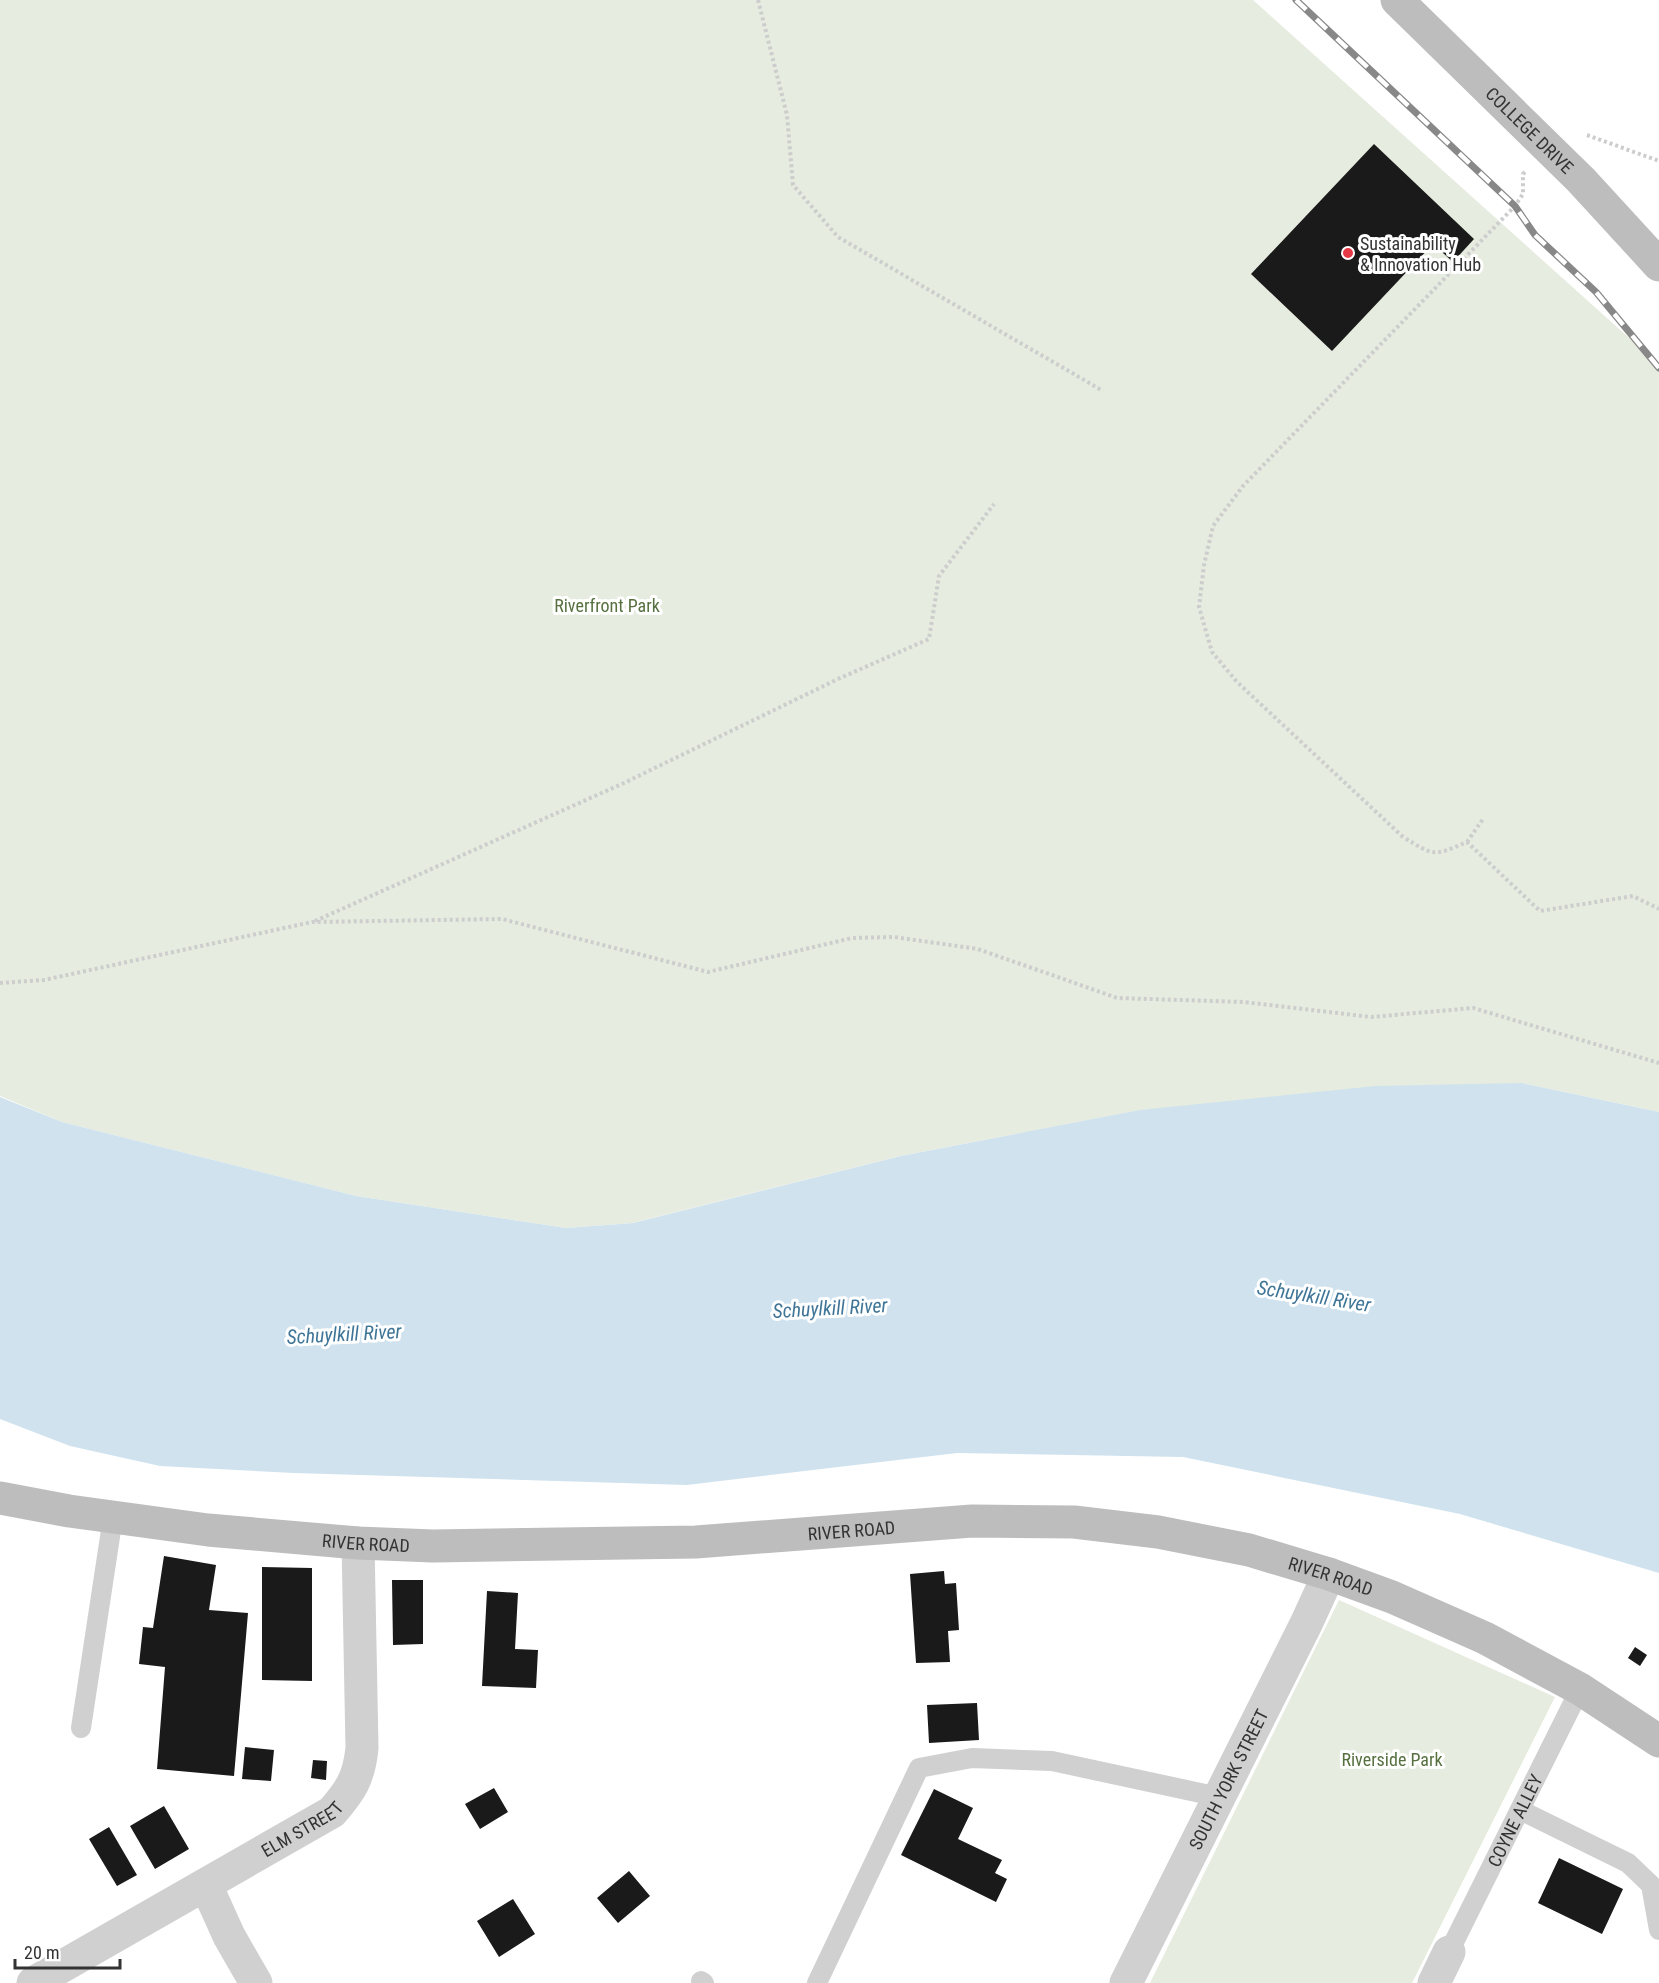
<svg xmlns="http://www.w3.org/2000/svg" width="1659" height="1983" font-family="'Roboto Condensed',sans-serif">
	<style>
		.green { fill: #e6ecdf }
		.water { fill: #cfe2ee }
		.building { fill: #1a1a1a }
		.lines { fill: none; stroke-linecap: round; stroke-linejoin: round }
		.path { stroke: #cdcdcd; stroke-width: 4; stroke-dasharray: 3 3; stroke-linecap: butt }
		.lane { stroke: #d0d0d0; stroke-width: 20 }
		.street { stroke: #d0d0d0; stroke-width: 33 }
		.secondary { stroke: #bdbdbd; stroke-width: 33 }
		.rail-casing { stroke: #888; stroke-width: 7 }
		.rail { stroke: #fff; stroke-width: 4.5; stroke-dasharray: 14; stroke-linecap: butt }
		.poi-dot { fill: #e63946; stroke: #fff; stroke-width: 2 }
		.labels { text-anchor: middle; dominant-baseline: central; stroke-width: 6; stroke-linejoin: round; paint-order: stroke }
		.street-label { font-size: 18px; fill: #333; stroke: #fff }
		.poi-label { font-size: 18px; fill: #333; stroke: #fff; text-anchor: start }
		.park-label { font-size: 18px; fill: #56703f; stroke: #fff }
		.water-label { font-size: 20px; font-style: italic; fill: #3f7597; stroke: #fff }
	</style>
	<rect width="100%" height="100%" fill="#fff"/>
	<path class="green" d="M0 0H1253L1647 354 1659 369V1112L1522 1083 1141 1110 901 1156 632 1223 566 1228 356 1196 62 1122 0 1096Z
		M1339 1600 1555 1697 1412 1983H1150Z"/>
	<path class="water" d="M1522 1083 1659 1112V1573L1460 1514 1183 1457 957 1453 687 1485 294 1473 160 1466 70 1446 0 1419V1097L62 1122 356 1196 566 1228 633 1223 901 1156 1140 1110 1376 1086Z"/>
	<path class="building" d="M1374 144 1474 239 1453 262 1433 244 1332 351 1251 274Z
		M164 1556 216 1565 209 1610 248 1613 234 1776 157 1769 165 1667 139 1664 143 1627 153 1628Z
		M262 1567 312 1568V1681L262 1680Z
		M944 1571 945 1584 956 1583 959 1630 948 1631 950 1662 916 1663 910 1574Z
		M392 1580H423V1644L393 1645Z
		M487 1591 518 1593 515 1649 538 1650 536 1688 482 1686Z
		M1635 1647 1647 1655 1640 1666 1628 1658Z
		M977 1703 979 1740 929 1743 927 1705Z
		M245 1747 274 1750 271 1781 242 1779Z
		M313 1760 327 1761 326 1780 311 1778Z
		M494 1788 508 1812 480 1829 465 1804Z
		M934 1789 973 1808 958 1839 1002 1860 995 1873 1007 1879 996 1902 901 1855Z
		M164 1806 189 1849 155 1869 130 1826Z
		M109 1827 137 1875 117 1886 89 1839Z
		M1559 1858 1623 1889 1602 1934 1538 1903Z
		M629 1871 650 1896 618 1923 597 1898Z
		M513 1899 535 1934 499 1957 477 1921Z"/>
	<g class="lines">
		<path class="path" d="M758 0 787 115 793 185 838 237 1103 391
			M1587 135 1659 161
			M1525 172 1523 174V194L1515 206 1243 486 1213 526 1204 565 1199 607 1212 652 1237 682 1403 837C1435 856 1432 857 1467 842L1540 911 1633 896 1659 909
			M1467 842 1483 819
			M315 921 624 783 838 679 929 639 939 576 994 504
			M0 983 44 980 312 922 502 919 708 972 852 938 894 937 978 949 1117 998 1244 1002 1371 1017 1473 1008 1659 1063"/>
		<g class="lane">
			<path d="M81 1728 113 1517"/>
			<path d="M1520 1810 1628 1863 1651 1885 1659 1930"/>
			<path id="s1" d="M1449 1952 1580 1689"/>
			<path d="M701 1981 704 1983"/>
			<path d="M817 1983 919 1768 972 1758 1052 1761 1219 1797"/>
		</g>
		<g class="street">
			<path d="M206 1885 229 1936 256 1983"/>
			<path id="s2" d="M33 1983 332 1812C351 1790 359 1778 362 1748L358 1543"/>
			<path id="s3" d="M1126 1983 1306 1624 1329 1574"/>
			<path d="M1434 1983 1449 1952"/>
		</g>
		<g class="secondary">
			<path id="s4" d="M1397 0 1581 180 1659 265"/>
			<path id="s5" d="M0 1498 69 1511 208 1530 358 1543 433 1546 696 1542 972 1521 1074 1522 1158 1532 1249 1550 1329 1574 1392 1597 1485 1638 1580 1689 1659 1741"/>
		</g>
		<g class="rail-casing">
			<path id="rail" d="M1296 0 1515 206 1535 235 1596 292 1659 368"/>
		</g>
		<use href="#rail" class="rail"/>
	</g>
	<circle class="poi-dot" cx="1348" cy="253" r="6"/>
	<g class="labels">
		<g class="street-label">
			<text stroke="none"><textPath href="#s4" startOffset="186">COLLEGE DRIVE</textPath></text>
			<text stroke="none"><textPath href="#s5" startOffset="855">RIVER ROAD</textPath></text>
			<text stroke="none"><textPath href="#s5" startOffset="369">RIVER ROAD</textPath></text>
			<text stroke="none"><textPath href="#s5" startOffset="1341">RIVER ROAD</textPath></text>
			<text stroke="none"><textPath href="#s3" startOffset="228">SOUTH YORK STREET</textPath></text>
			<text stroke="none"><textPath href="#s1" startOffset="147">COYNE ALLEY</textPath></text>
			<text stroke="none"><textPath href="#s2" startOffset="310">ELM STREET</textPath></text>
		</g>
		<g class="poi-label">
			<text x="1360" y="243">Sustainability<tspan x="1360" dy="21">&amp; Innovation Hub</tspan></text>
		</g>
		<g class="park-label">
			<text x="607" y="605">Riverfront Park</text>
			<text x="1392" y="1759">Riverside Park</text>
		</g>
		<g class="water-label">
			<text transform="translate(1314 1296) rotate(9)">Schuylkill River</text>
			<text transform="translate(830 1308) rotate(-3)">Schuylkill River</text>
			<text transform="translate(344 1334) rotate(-3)">Schuylkill River</text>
		</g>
	</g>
	<path d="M15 1959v9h105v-9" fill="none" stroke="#333333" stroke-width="3"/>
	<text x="24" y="1959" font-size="18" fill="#333333" stroke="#ffffff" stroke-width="4.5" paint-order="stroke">20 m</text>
</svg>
